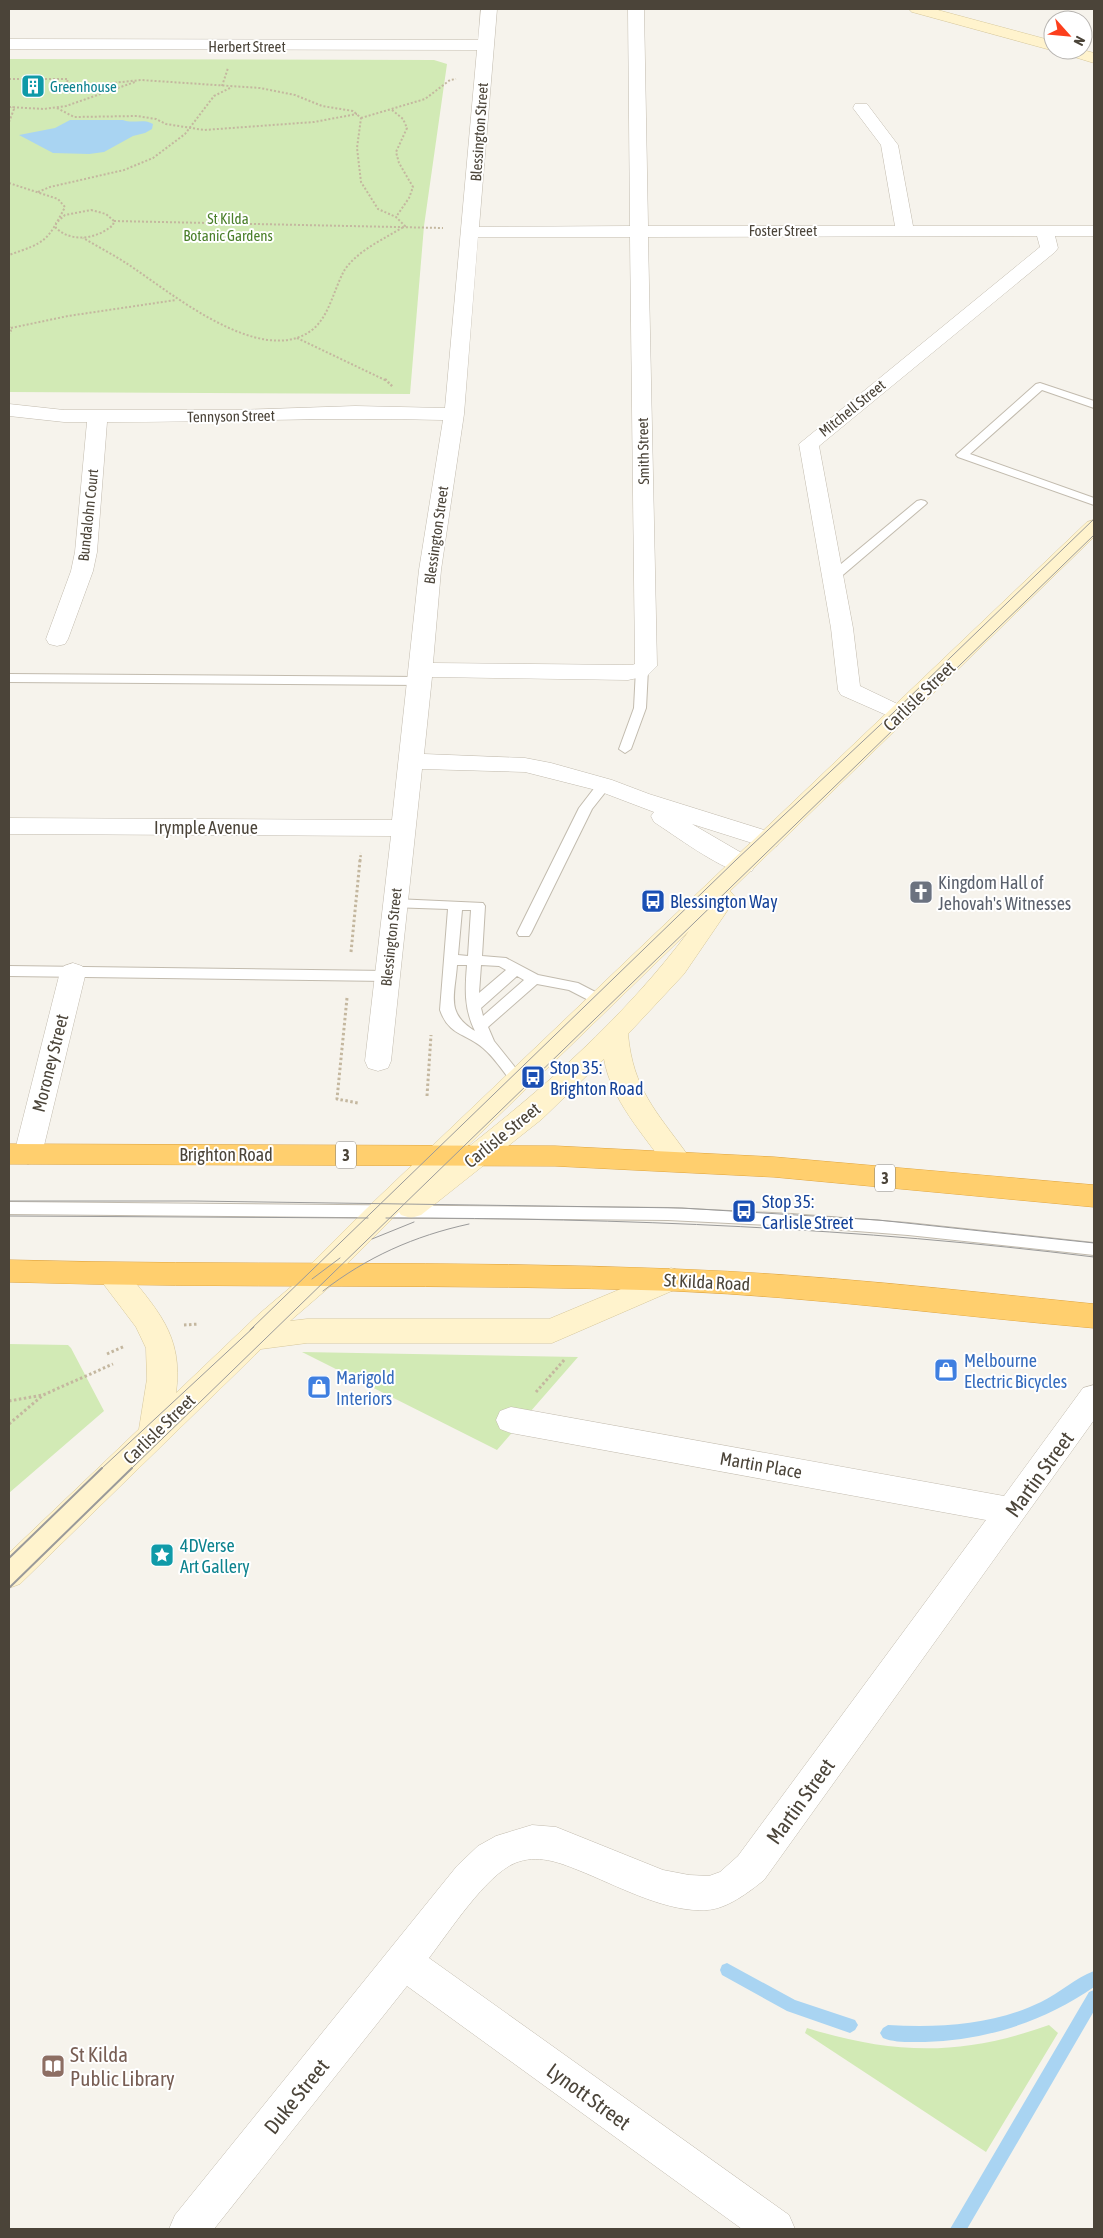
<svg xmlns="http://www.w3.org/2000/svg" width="1103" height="2238" font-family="'Asap Condensed',sans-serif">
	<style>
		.green { fill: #d2eab5 }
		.water { fill: #a9d4f2 }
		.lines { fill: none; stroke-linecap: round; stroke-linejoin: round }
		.stream { fill: #a9d4f2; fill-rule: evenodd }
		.lane-casing { stroke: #c2bbae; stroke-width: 2 }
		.street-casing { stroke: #c2bbae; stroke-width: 1 }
		.secondary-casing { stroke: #d6c79b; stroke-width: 1 }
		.highway-casing { stroke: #e0a43c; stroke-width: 1 }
		.path-far2 { stroke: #c4b79f; stroke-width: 2; stroke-dasharray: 2 2; stroke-linecap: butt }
		.path-far1 { stroke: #c4b79f; stroke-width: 2.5; stroke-dasharray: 2 2; stroke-linecap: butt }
		.path { stroke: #c4b79f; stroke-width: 3; stroke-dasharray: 2.5 2.5; stroke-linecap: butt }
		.lane { fill: #fff; fill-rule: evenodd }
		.street { fill: #fff; fill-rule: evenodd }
		.secondary { fill: #fff3cd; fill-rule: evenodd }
		.highway { fill: #ffcf6e; fill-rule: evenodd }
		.tram-far1 { stroke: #9a9a9a; stroke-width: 1 }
		.tram { stroke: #9a9a9a; stroke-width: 2 }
		.labels { text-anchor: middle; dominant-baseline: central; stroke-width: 4; stroke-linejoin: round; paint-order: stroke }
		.far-street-label { font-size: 15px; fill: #4b4439; stroke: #fff }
		.far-culture-label { font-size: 15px; fill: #0d838f; stroke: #fff; text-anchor: start }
		.far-park-label { font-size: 15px; fill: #4a7f2a; stroke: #fff }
		.shield { fill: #fff; stroke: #817c74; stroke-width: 1 }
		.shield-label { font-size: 16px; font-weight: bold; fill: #4b4439 }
		.street-label { font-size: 18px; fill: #4b4439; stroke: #fff }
		.worship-label { font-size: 18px; fill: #5b616d; stroke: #fff; text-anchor: start }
		.transit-label { font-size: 18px; fill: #164399; stroke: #fff; text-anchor: start }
		.shop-label { font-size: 18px; fill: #366cbe; stroke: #fff; text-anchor: start }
		.culture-label { font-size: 18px; fill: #0d838f; stroke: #fff; text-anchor: start }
		.near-street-label { font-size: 21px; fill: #4b4439; stroke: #fff }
		.near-education-label { font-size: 21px; fill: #785e54; stroke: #fff; text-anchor: start }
	</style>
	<rect width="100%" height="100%" fill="#f6f3ec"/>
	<path class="green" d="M9 59 434 60 447 64 424 226 410 394 9 392Z
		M9 1344 68 1345 71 1348 104 1411 9 1493Z
		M302 1352 578 1357 497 1450Z
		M1049 2025 1058 2033 986 2152 805 2033 807 2028C895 2055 962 2056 1049 2025Z"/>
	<path class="water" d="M70 120H123C133 124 144 118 153 124L152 129 145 133 133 136 104 152 89 154 53 153 19 135 55 128Z"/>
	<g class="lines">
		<path class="stream" d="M727 1963 795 2000 855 2020 858 2025 855 2030 850 2033 787 2011 722 1975 720 1970 722 1965Z
			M1094 1971V1987C1043 2022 987 2040 925 2042 911 2042 895 2043 883 2038L880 2033 883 2028 888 2025C940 2028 994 2025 1041 2002 1060 1993 1075 1978 1094 1971Z
			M1094 1990V2011L967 2229H950L1089 1992Z"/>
		<g class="lane-casing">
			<path id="lane" d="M1053 34V41L1047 46H1041V42Z
				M1040 383 1094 401V408L1042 390 970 454 1094 498V505L958 457 956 455 1036 384Z
				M921 500 925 501 927 503 925 505 837 580H829L827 577 829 574 917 501Z
				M642 665 648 669 646 708 631 749 625 753 619 749 634 708 636 669Z
				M9 674 420 677 426 681 420 685 9 682Z
				M604 781 611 785 592 809 531 933 529 936H519L517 933 579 808 599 782Z
				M395 899 483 903 485 906 482 956 506 958 538 975 578 983 605 997 607 1001 605 1005 600 1006 569 990 537 984 488 1027 494 1041 526 1081 524 1085H514C504 1073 495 1058 483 1048 466 1033 449 1036 440 1010L448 909 390 907 388 904 390 901ZM462 910H471L468 956 458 955ZM457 965H467C465 989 464 1009 475 1031 445 1013 455 995 457 965ZM481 965 499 966 506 970 479 993ZM517 976 524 980 483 1016 481 1008Z
				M9 966 387 971 392 973 394 976 392 979 387 981 9 976Z
				M9 1202 668 1208 792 1214 908 1223 1094 1243V1255L908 1235 792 1226 668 1220 9 1214Z"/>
		</g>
		<g class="street-casing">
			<path id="street" d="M481 9H497L479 227 630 226 628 9H644L648 226H895L881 145 853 108 855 104H867L898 145 913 226H1094V236H1055L1058 248 1055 252 819 446 853 628 860 686 908 709 912 714 908 719 900 721 841 695 838 690 831 628 799 444 1040 247 1037 236 648 237 657 666 647 676 628 680 432 677 424 754 525 758 551 763 612 780 649 794 777 834 780 840 777 846 768 848 692 824 752 859 755 865 752 871C748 872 744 873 740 872 719 868 674 835 654 822L651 816 654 812 596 790 525 772 422 769 391 1061 388 1068 378 1071 368 1068 365 1061 391 836 9 834V818L392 820 419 570 443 420C331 417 219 422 107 422L97 552 93 571 68 639 65 644 57 646 49 644 46 639 71 571 75 552 87 422H64L9 416V404L64 410H236L355 406 445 408 477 50 9 49V39L478 40ZM478 237H630L635 664 632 665 433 663 441 570 464 414Z
				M73 963 82 966 86 972 42 1154 38 1161 28 1164 18 1161 14 1154 60 972 64 966Z
				M1094 1385V1420L764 1880C749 1892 727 1909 707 1910 666 1913 616 1885 578 1870 558 1862 537 1854 515 1863 486 1875 449 1932 429 1958L789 2215 795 2229H742L407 1986 214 2229H169L175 2215 457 1866 478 1846 496 1836 532 1825 556 1827 663 1870 689 1875 709 1876 720 1872 738 1856 986 1520 511 1433 500 1429 496 1420 500 1411 511 1407 1004 1496 1083 1388Z"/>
		</g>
		<g class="secondary-casing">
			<path id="secondary" d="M909 9H934L1053 41V50H1056L1047 49 912 12Z
				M1059 50H1083L1094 53V63L1061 53Z
				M1094 520V537L730 891 736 898 684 974 628 1034C633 1089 656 1111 687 1154L691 1161 687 1168 677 1171 667 1168C644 1135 611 1100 604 1059L542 1119 421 1215 411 1218 401 1215 399 1212 338 1273 334 1283 290 1321 307 1319H549L671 1268 681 1271 686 1279 681 1287 552 1343H307L261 1349 20 1584 9 1588V1553L139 1429 147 1379 146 1348 136 1327 102 1282 97 1274 102 1266 112 1263 122 1266C156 1309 184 1334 176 1393L259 1314 299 1280 311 1264 365 1210 1087 522ZM689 931C625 1017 542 1090 458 1155Z"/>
		</g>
		<g class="highway-casing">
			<path id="highway" d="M9 1144 555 1146 774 1157 1094 1185V1207L774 1177 555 1166 9 1164Z
				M9 1260C231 1266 453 1260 675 1269 815 1274 955 1290 1094 1304V1328C954 1316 816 1297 675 1291 453 1283 231 1289 9 1282Z"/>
		</g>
		<path class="path-far2" d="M9 79H68L64 91
			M222 86 228 68
			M56 92H81L112 83 141 80 260 88 295 95 322 106 353 111 361 118 357 148 361 182 378 209 396 217 405 226C386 238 356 251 344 271 334 289 329 317 312 330 260 369 168 290 126 263 112 254 97 246 83 238
			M9 107 44 109 66 106 135 82
			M57 108 74 117 137 116 156 119 166 124 204 130 314 122 357 114
			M392 110 403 119 407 128 396 152 399 163 413 187 409 198 396 217
			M361 118 425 99 450 80 456 79
			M9 122 14 109 12 107
			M9 183 58 199 65 207C47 242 46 242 9 255
			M38 192 50 187 124 170 153 158 185 134 214 96 230 88
			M91 210 106 214 114 221 113 225C97 239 72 243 56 228V223L65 215Z
			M114 221 443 228
			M9 326 11 331 9 334
			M11 328 68 316 176 300
			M297 338 387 381"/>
		<path class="path-far1" d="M385 379 393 387
			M360 861 361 853"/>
		<path class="path" d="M351 952 360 860
			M347 998 337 1099 358 1103
			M427 1096 431 1035
			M184 1325 199 1324
			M107 1354 125 1346
			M536 1392 565 1359
			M9 1401 43 1395 113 1364
			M9 1424 42 1396"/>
		<use href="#lane" class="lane"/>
		<use href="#street" class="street"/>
		<use href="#secondary" class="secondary"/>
		<use href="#highway" class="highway"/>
		<path class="tram-far1" d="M9 1201H193L682 1208 878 1220 1094 1243
			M9 1216 368 1218
			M386 1218C623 1218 859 1228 1094 1257
			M372 1239 414 1222
			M312 1279 340 1258
			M323 1291C367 1257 414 1236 469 1224
			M250 1330 736 860 894 712 1094 519
			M101 1469 254 1327
			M131 1469 1094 535"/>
		<path class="tram" d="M9 1558 102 1468
			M9 1588 132 1468"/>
	</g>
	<defs>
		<g id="building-square" transform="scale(1.25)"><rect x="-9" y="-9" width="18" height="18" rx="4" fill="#0f9aa8" stroke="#fff"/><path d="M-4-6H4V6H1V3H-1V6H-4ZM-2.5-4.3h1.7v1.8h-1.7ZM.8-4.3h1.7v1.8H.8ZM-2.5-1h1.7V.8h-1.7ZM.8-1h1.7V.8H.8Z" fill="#fff"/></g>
		<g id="church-square" transform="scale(1.25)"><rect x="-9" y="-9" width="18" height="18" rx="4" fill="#6b7280" stroke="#fff"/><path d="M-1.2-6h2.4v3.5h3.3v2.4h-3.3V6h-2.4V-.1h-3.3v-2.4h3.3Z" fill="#fff"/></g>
		<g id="bus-square" transform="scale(1.25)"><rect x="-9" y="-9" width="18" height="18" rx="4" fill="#1a4fb4" stroke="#fff"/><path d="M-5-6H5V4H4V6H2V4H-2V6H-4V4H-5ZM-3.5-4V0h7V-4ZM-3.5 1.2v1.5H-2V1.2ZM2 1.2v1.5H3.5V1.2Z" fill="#fff"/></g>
		<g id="shop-square" transform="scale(1.25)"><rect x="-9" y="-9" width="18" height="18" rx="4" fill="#3f7fe0" stroke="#fff"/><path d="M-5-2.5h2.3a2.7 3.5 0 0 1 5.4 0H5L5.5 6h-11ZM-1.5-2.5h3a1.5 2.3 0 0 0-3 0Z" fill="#fff"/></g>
		<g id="sight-square" transform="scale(1.25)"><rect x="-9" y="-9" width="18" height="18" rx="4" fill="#0f9aa8" stroke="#fff"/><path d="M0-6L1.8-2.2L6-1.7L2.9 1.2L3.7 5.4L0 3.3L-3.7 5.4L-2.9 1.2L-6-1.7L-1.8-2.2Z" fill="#fff"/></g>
		<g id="library-square" transform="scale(1.25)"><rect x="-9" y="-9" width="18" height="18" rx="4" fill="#8d6e63" stroke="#fff"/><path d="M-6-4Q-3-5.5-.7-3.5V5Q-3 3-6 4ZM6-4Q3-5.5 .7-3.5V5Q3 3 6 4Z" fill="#fff"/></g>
	</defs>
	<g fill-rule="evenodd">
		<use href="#building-square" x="33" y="86"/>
		<use href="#church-square" x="921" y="892"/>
		<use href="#bus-square" x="653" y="901"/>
		<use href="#bus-square" x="533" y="1077"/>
		<use href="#bus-square" x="744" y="1211"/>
		<use href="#shop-square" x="946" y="1370"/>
		<use href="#shop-square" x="319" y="1387"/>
		<use href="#sight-square" x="162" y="1555"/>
		<use href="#library-square" x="53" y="2066"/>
	</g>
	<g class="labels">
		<g class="far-street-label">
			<text x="247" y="46">Herbert Street</text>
			<text transform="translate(479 132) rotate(-86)">Blessington Street</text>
			<text x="783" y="230">Foster Street</text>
			<text transform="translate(852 408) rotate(-39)">Mitchell Street</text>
			<text transform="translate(231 416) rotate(-1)">Tennyson Street</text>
			<text transform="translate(643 451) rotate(-91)">Smith Street</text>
			<text transform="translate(88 515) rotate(-84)">Bundalohn Court</text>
			<text transform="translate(436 535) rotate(-82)">Blessington Street</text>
			<text transform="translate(391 937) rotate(-84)">Blessington Street</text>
		</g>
		<g class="far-culture-label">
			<text x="50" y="86">Greenhouse</text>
		</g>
		<g class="far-park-label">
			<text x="228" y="218">St Kilda<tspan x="228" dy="17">Botanic Gardens</tspan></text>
		</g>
		<g class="shield">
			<rect x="336" y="1141.5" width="20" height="27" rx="4"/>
			<rect x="875" y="1164.5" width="20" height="27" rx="4"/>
		</g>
		<g class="shield-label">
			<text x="346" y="1155">3</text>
			<text x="885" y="1178">3</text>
		</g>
		<g class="street-label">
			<text transform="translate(919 696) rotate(-44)">Carlisle Street</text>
			<text x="206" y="827">Irymple Avenue</text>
			<text transform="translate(50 1063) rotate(-76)">Moroney Street</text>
			<text transform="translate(502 1135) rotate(-39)">Carlisle Street</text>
			<text x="226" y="1154">Brighton Road</text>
			<text transform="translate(707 1282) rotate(3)">St Kilda Road</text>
			<text transform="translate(159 1429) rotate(-44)">Carlisle Street</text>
			<text transform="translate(761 1465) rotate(10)">Martin Place</text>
		</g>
		<g class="worship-label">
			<text x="938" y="882">Kingdom Hall of<tspan x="938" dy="21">Jehovah's Witnesses</tspan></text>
		</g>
		<g class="transit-label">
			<text x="670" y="901">Blessington Way</text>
			<text x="550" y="1067">Stop 35:<tspan x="550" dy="21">Brighton Road</tspan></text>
			<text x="762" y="1201">Stop 35:<tspan x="762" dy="21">Carlisle Street</tspan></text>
		</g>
		<g class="shop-label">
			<text x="964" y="1360">Melbourne<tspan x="964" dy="21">Electric Bicycles</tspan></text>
			<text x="336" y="1377">Marigold<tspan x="336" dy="21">Interiors</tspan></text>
		</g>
		<g class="culture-label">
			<text x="180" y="1545">4DVerse<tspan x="180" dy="21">Art Gallery</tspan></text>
		</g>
		<g class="near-street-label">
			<text transform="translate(1039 1474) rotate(-54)">Martin Street</text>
			<text transform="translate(800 1801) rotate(-54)">Martin Street</text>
			<text transform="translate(296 2096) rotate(-51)">Duke Street</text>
			<text transform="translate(589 2096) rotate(36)">Lynott Street</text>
		</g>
		<g class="near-education-label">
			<text x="70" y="2054">St Kilda<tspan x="70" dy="24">Public Library</tspan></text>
		</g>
	</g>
	<rect width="1103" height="2238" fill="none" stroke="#4b4439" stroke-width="20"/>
	<g transform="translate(1068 35) rotate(117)"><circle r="24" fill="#ffffff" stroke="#b7b4b0"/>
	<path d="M0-4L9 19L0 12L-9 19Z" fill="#fc3f1d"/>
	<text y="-8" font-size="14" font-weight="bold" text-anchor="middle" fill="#4b4439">N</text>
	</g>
</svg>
